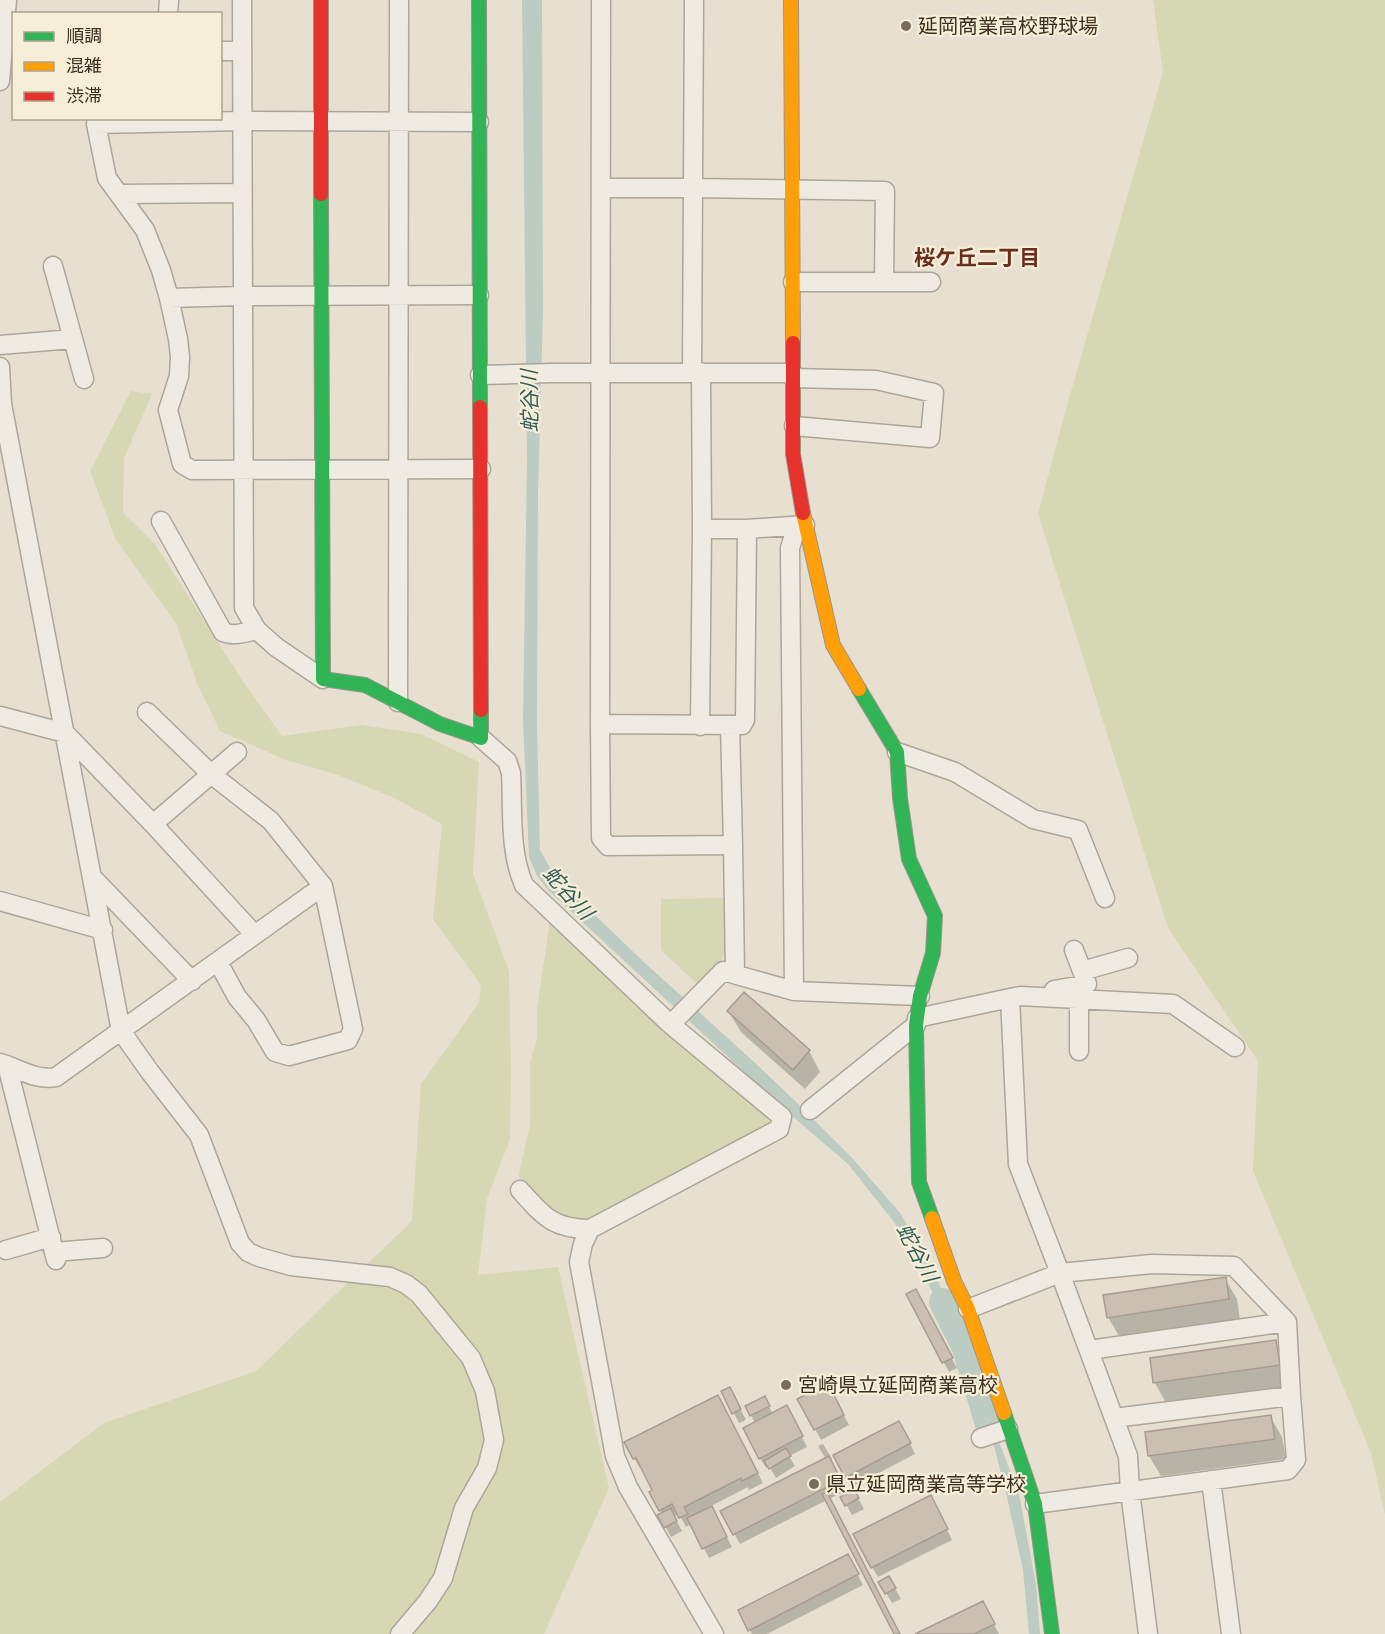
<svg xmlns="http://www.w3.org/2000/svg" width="1385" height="1634" font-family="'Crimson Pro','Noto Sans JP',serif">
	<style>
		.green { fill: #d6d7b3 }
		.water { fill: #bcccc2 }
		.shadow { fill: #0003 }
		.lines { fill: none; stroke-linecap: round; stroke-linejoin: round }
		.river { stroke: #bcccc2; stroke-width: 28 }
		.building { fill: #cbbfb2; stroke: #a89c90; stroke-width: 1.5 }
		.street-casing { stroke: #ada599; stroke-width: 21 }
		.fast-casing { stroke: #9c958a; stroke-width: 16 }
		.slow-casing { stroke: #9c958a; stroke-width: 16 }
		.jam-casing { stroke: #9c958a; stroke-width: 16 }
		.street { stroke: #efebe3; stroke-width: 18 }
		.fast { stroke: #30b455; stroke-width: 14 }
		.slow { stroke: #ff9f0a; stroke-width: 14 }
		.jam { stroke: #e5322d; stroke-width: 14 }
		.poi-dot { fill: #786c5e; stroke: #f7eed8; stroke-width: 2 }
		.labels { text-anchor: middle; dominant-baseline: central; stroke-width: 4.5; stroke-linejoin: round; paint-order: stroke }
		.poi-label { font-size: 20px; fill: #3d2e20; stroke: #f7eed8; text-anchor: start }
		.neighbourhood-label { font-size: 21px; font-weight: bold; fill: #6b2e1e; stroke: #f7eed8 }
		.water-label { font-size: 21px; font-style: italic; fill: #2f5d5a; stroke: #f7eed8 }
	</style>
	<rect width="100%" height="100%" fill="#e7e0d1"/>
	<path class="green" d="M1153 0H1385V1515L1371 1453 1253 1171 1258 1061 1168 928 1038 514 1064 416 1163 72Z
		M131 391 152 394 124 458 123 513 155 544 244 683 282 736 362 725 421 734 479 762 473 874 509 971 511 1072 510 1139 487 1199 478 1275 558 1267 609 1488 544 1634H0V1502L104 1423 256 1371 412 1221 421 1084 479 1003 481 985 433 919 442 824 392 797 338 775 286 760 220 731 197 683 176 623 116 540 90 471Z
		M725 898 726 950 721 961 698 985 661 950V899Z
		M550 920 770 1118 768 1129 585 1226 571 1224 541 1206 520 1181 519 1173 530 1125V1064L537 1038V1010Z"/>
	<path class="water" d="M522 0H542L543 312 538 495 537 725 540 850 556 878 645 963 753 1061 793 1099 853 1159 901 1214 931 1266 949 1306 978 1387 1019 1494 1036 1584 1040 1634H1029L1023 1570 1007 1497 994 1446 965 1358 916 1259 894 1222 848 1164 784 1109 549 891 537 876 529 857 523 720 527 459Z"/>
	<path class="shadow" d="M729 1012 809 1051 820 1072 805 1089 741 1032Z
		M1225 1279 1237 1299 1240 1320 1120 1338 1108 1317Z
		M908 1295 921 1301 957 1368 949 1372Z
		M1275 1342 1287 1362 1290 1386 1166 1403 1155 1383 1151 1360Z
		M833 1395 849 1425 821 1440 799 1399Z
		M764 1398 773 1414 792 1417 807 1447 789 1456 795 1466 776 1478 769 1466 766 1468 760 1458 755 1423 747 1407Z
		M735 1399 746 1420 739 1423 734 1413Z
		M723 1406 763 1483 749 1490 748 1487 711 1506 732 1547 709 1558 691 1524 686 1527 679 1514 674 1516 682 1531 671 1537 659 1515 662 1514 651 1492 654 1491 642 1467 640 1468 634 1458Z
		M1270 1416 1282 1437 1286 1459 1161 1476 1149 1456 1146 1434Z
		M905 1433 915 1454 852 1487 846 1477Z
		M823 1444 832 1459 830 1461 846 1491 829 1499 898 1634H896L827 1500 740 1544 722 1512 826 1459 818 1446Z
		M854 1491 864 1509 852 1515 842 1497Z
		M936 1507 952 1540 878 1577 872 1567Z
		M853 1566 863 1585 767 1634H752L740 1611Z
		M889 1578 901 1599 892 1603 880 1583Z
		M988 1613 999 1634H918Z"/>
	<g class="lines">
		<path class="river" d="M943 1302 966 1348 989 1424"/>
	</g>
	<path class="building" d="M744 992 810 1050 793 1070 727 1011Z
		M1226 1277 1229 1299 1107 1318 1103 1295Z
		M916 1289 953 1358 942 1363 906 1294Z
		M1276 1340 1280 1365 1153 1383 1150 1358Z
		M828 1383 844 1415 814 1430 797 1399Z
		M730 1387 741 1409 732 1414 721 1391Z
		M718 1395 758 1473 742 1481 741 1478 684 1507 688 1514 679 1518 672 1504 659 1511 649 1492 652 1490 636 1458 633 1459 624 1442Z
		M765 1396 770 1406 750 1416 745 1406Z
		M787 1405 803 1436 759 1459 743 1428Z
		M1271 1415 1275 1439 1148 1456 1145 1432Z
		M899 1421 911 1443 845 1478 833 1455Z
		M786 1448 791 1456 769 1469 764 1461Z
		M829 1456 841 1480 733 1535 720 1511Z
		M854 1489 859 1498 845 1506 840 1497Z
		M827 1492 900 1634H894L822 1494Z
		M931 1495 948 1529 871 1568 853 1534Z
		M712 1506 727 1537 702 1549 687 1518Z
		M671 1508 677 1521 664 1528 657 1515Z
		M848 1554 859 1574 748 1631 738 1610Z
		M889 1576 896 1588 885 1594 878 1582Z
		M983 1601 995 1624 974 1634H915Z"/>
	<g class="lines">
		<g class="street-casing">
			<path id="street" d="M242 0 244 608 257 630 276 647 323 679
				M168 14 169 0
				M220 51H242
				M0 81 7 0
				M479 122 244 121 96 124 107 178 145 230 161 270 169 298 178 339 180 357 179 376 168 410 182 464 192 470 481 469
				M602 188H692L885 191 884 282
				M120 194 242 193
				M53 266 84 379
				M793 282H931
				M169 298 242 296 479 295
				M0 345 73 339
				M0 367 2 404 121 1031 150 1072 199 1135 240 1243 248 1252 259 1257 291 1266 390 1277 406 1284 419 1294 471 1358 485 1391 494 1440 487 1468 464 1508 443 1578 428 1601 400 1634
				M692 373 694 0
				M480 375 552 373H793
				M793 378 876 380 934 393 930 438 794 426
				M161 521 223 632C234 637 246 632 257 630
				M702 529H747L805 525
				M398 702 399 0
				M147 712 211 774 271 821 323 886 353 1029 348 1040 289 1056 275 1052 256 1020 237 997 218 962
				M0 716 65 733 153 824 254 934
				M600 724 601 0
				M730 725 733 845 608 846 601 838 600 724 742 725 745 720 747 529
				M700 726 702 529 701 372
				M481 738 507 761 511 773C513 810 509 851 524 885L669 1023 782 1117 779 1129 590 1229C553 1229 543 1216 520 1190
				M897 752 955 772 1033 819 1078 830 1105 898
				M153 824 237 752
				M733 845 735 974
				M93 878 192 981
				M0 901 103 930
				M1082 971 1128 958
				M1054 990 1087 984 1074 950
				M794 991 790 548 794 535 805 525
				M1010 998 1020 996 1173 1004 1235 1047
				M917 1018 1010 998 1018 1164 1060 1273 1152 1264 1234 1266 1287 1322 1291 1396 1296 1460 1288 1470 1035 1504
				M669 1023 676 1019 723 971 794 991 920 996
				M1079 1051V998
				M0 1063C18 1068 36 1081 56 1077L323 886
				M7 1065 56 1260
				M810 1110 916 1025
				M590 1229 583 1244 579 1262 615 1456 628 1487 714 1634
				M6 1250 51 1237
				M54 1252 103 1248
				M968 1309 1060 1273 1128 1456 1130 1491 1148 1634
				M1089 1350 1287 1322
				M1114 1418 1291 1396
				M981 1438 1008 1429
				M1211 1480 1231 1634"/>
		</g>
		<g class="fast-casing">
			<path id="fast" d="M479 0 480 407
				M321 194 323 679 365 685 440 724 481 738V710
				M859 689 897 752 900 798 909 859 935 916 933 953 920 996 916 1025 919 1182 932 1218
				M1004 1413 1035 1504 1052 1634"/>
		</g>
		<g class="slow-casing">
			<path id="slow" d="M791 0 793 343
				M803 513 833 645 859 689
				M932 1218 954 1281 968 1309 1004 1413"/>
		</g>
		<g class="jam-casing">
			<path id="jam" d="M321 0V194
				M793 343V454L803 513
				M480 407 481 710"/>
		</g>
		<use href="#street" class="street"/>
		<use href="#fast" class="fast"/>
		<use href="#slow" class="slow"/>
		<use href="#jam" class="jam"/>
	</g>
	<g class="poi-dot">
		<circle cx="906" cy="26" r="6"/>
		<circle cx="786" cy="1385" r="6"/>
		<circle cx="814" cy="1484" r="6"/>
	</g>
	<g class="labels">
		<g class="poi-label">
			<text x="918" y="26">延岡商業高校野球場</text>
			<text x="798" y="1385">宮崎県立延岡商業高校</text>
			<text x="826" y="1484">県立延岡商業高等学校</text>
		</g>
		<g class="neighbourhood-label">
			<text x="977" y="258">桜ケ丘二丁目</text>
		</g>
		<g class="water-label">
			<text transform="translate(530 401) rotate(-91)">蛇谷川</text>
			<text transform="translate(568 893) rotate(48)">蛇谷川</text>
			<text transform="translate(917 1253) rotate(62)">蛇谷川</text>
		</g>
	</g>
	<rect x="12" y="12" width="210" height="108" fill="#f7eed8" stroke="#ada18e" stroke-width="1.5"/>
	<rect x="24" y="32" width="30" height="9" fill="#30b455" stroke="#ada18e" stroke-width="1.5"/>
	<text x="66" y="42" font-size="18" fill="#3d2e20">順調</text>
	<rect x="24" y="62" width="30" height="9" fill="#ff9f0a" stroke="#ada18e" stroke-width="1.5"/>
	<text x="66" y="72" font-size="18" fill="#3d2e20">混雑</text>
	<rect x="24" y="92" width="30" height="9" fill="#e5322d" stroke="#ada18e" stroke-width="1.5"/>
	<text x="66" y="102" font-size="18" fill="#3d2e20">渋滞</text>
</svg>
